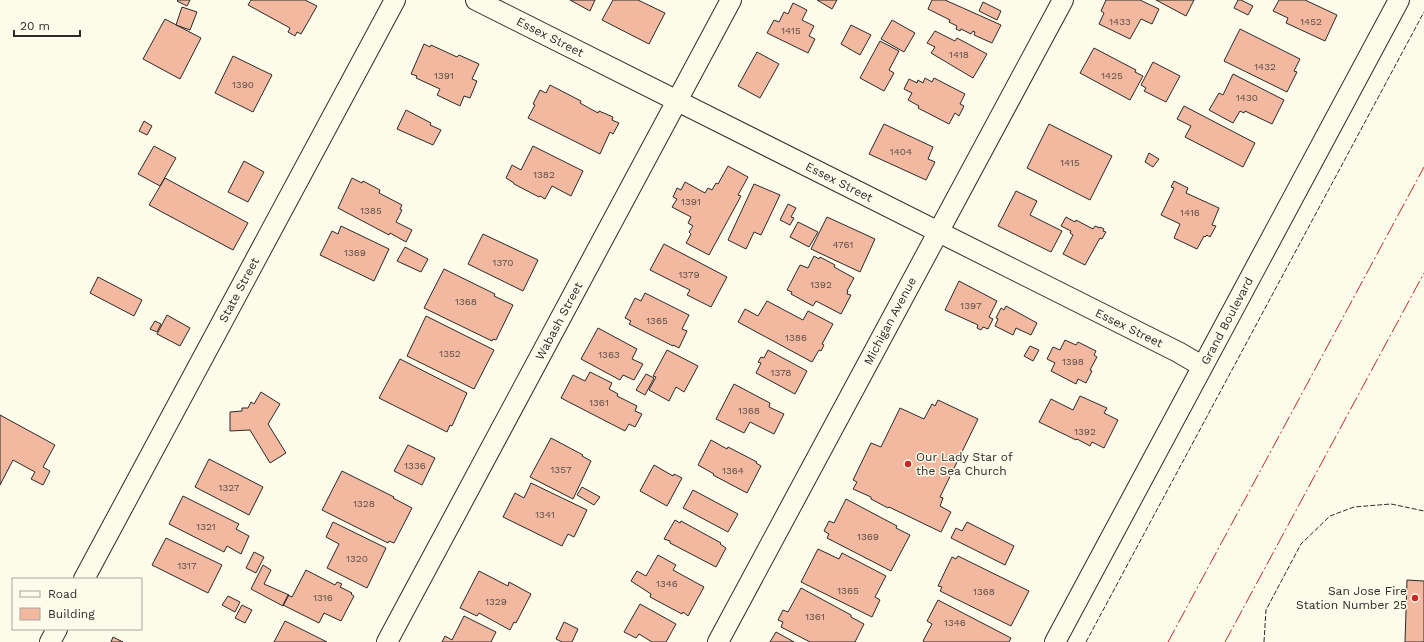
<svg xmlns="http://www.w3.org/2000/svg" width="1424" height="642" font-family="'Work Sans',sans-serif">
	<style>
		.building { fill: #f2b8a0; stroke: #2b2b2b }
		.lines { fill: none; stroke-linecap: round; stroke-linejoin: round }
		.minor-casing { stroke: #2b2b2b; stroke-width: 22 }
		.minor { stroke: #fdfbea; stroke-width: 20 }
		.fence { stroke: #2b2b2b; stroke-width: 1; stroke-dasharray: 5 2; stroke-linecap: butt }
		.power { stroke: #c62828; stroke-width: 1; stroke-dasharray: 14 3 2 3; stroke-linecap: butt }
		.poi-dot { fill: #c62828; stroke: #fdfbea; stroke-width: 1.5 }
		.labels { text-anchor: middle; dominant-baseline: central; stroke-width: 3; stroke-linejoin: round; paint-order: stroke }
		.number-label { font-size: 10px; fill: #5d4e48 }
		.street-label { font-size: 12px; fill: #2b2b2b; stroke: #fdfbea }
		.poi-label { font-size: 12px; fill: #2b2b2b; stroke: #fdfbea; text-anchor: start }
	</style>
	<rect width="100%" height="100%" fill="#fdfbea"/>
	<path class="building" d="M178 0H190L187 6 177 1Z
		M251 0H305L317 6 301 34 297 32 295 36 288 32 290 28 248 5Z
		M570 0H595L590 11Z
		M613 0H638L665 13 649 44 602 20Z
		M817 0H837L832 9Z
		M932 0H945L1001 25 992 43 974 35 975 32 973 31 971 34 961 29 960 31 956 29 957 26 949 22 950 20 928 9Z
		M1106 0H1140L1159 9 1152 24 1141 19 1130 39 1099 24 1104 13 1101 11Z
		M1156 0H1194L1186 16Z
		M1238 0H1241L1253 6 1248 15 1234 8Z
		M1279 0H1305L1337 15 1325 41 1286 23 1288 18 1273 11Z
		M983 2 1001 11 997 20 979 11Z
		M793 3 807 10 802 20 814 26 809 36 815 39 808 53 767 33 774 20 779 22 784 12 788 14Z
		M182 7 197 12 190 30 176 25Z
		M165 19 201 38 180 79 143 59Z
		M892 20 915 33 904 52 881 39Z
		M851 25 871 35 860 55 841 44Z
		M1240 29 1300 59 1294 71 1297 72 1287 92 1224 61Z
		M935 31 955 41 957 38 987 54 973 78 931 53 935 47 927 43Z
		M880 41 899 51 889 70 894 73 884 91 860 78Z
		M424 44 430 47 431 45 457 57 459 55 479 64 472 79 477 81 470 98 464 96 460 106 437 95 440 89 416 78 417 76 411 74Z
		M1094 48 1136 70 1135 72 1143 76 1130 100 1080 73Z
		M757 52 779 64 760 98 738 86Z
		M233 56 272 75 253 112 215 93Z
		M1153 62 1180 76 1166 102 1144 91 1146 88 1141 85Z
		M1233 74 1284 100 1272 124 1245 111 1244 113 1240 111 1233 123 1209 110 1219 93 1223 95Z
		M925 78 932 82 934 78 965 94 960 104 964 106 959 116 955 113 949 124 918 108 919 106 908 100 912 93 904 89 909 79 917 83 918 80 923 83Z
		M550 85 581 101 580 103 598 113 599 111 613 117 612 120 619 123 613 134 610 132 600 154 528 118 535 105 533 104 540 90 546 93Z
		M1184 106 1255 143 1243 167 1185 137 1191 126 1177 119Z
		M406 110 431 123 430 125 441 130 433 145 397 129Z
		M144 121 152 126 147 135 139 131Z
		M884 124 933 147 928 159 935 162 926 180 869 154Z
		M1049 124 1112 156 1090 200 1027 168Z
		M154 146 176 158 160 186 138 174Z
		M533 146 583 171 571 196 552 186 545 199 540 196 539 197 514 184V183L506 178 512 165 521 170Z
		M1149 153 1159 159 1153 167 1145 162Z
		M244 161 264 172 248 202 228 192Z
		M728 166 748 177 738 195 741 196 709 255 686 243 691 234 689 232 693 226 688 223 691 217 672 207 677 199 673 197 677 188 681 190 685 182 705 193 708 188 712 190 716 183 718 184Z
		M165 178 248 223 233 250 149 205Z
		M352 178 362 183 363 181 380 190 379 193 402 205 400 209 402 210 396 222 412 230 406 242 390 233 389 235 338 208Z
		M1174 181 1188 188 1186 193 1219 208 1212 225 1216 226 1210 237 1207 235 1205 237 1204 236 1197 249 1174 238 1180 224 1161 215 1174 188 1171 187Z
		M754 184 780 195 761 235 754 232 746 249 728 240Z
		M1016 191 1037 201 1030 215 1062 231 1051 252 998 226Z
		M788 204 796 208 791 217 794 218 790 225 780 220Z
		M827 217 875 239 860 272 811 249Z
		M1066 217 1075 222 1076 220 1093 229 1095 226 1100 228V227L1104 229 1103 231 1106 232 1102 239 1100 238 1085 265 1063 254 1073 235 1070 233 1071 231 1061 226Z
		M798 222 818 232 809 247 790 237Z
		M341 226 389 249 374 281 320 255 332 231 338 234Z
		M483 234 538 260 523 291 468 264Z
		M664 244 727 277 711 307 687 295 690 290 650 270Z
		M405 247 428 259 421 272 397 261Z
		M814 256 819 259 820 257 835 265 834 267 854 278 847 291H848L847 294 851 295 841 314 816 301 813 306 791 294 792 292 787 290 800 265 808 268Z
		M444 269 495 294 494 296 513 305 496 340 493 339 492 341 424 308Z
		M98 277 142 300 134 316 90 293Z
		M959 281 997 301 989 317 993 319 988 329 983 327 981 330 977 328 978 325 945 310Z
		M645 293 689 315 682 329 687 331 679 348 673 345V346L629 324 631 321 625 318 635 298 641 301Z
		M767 301 803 320 808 311 833 324 822 344 824 345 821 351 819 350 812 362 738 322 745 309 758 316Z
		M1006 306 1037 323 1031 335 1016 328 1013 335 995 326 998 319 996 318 1001 308 1004 310Z
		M167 315 190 328 180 346 157 334Z
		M426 316 494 350 474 389 407 356Z
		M155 321 161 324 157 332 150 329Z
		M598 328 637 349 632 359 643 364 634 380 623 375 620 380 581 359Z
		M1065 340 1076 345 1078 342 1096 351 1094 355 1097 357 1090 370 1092 371 1086 383 1078 379 1076 384 1051 371 1055 363 1047 359 1053 347 1060 350Z
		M1030 346 1039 350 1033 361 1024 356Z
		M667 350 698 366 684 392 676 387 669 401 649 390 656 377 653 376Z
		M768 350 807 371 795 394 756 373 761 363 758 362 761 357 764 358Z
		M400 359 467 393 452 426 450 425 447 432 379 398Z
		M590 372 612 383 609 389 618 394 617 396 637 406 635 411 642 414 635 427 629 424 625 431 561 398 573 375 585 381Z
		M646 374 654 378 645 395 636 390Z
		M734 384 770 403 769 407 784 414 774 434 750 422 744 433 716 419Z
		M261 392 280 404 268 424 286 453 270 463 250 430 230 431V412L242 411V408H248L251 402 254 404Z
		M1080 396 1107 408 1104 413 1118 420 1104 448 1092 442 1090 446 1077 439 1076 440 1039 422 1051 399 1073 410Z
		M938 400 978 419 940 497 943 498 940 506 951 512 941 532 889 507 888 508 871 499V497L853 489 857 482 853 480 871 443 881 447 900 408 924 419 932 404 935 406Z
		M0 415 55 445 43 467 50 471 43 485 31 479 35 472 13 460 0 485Z
		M551 438 583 455 582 456 591 461 573 499 530 477Z
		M711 440 727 449 728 447 757 462 756 463 761 466 747 493 713 475 714 474 698 465Z
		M408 445 435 458 422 485 394 471Z
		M209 459 263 487 249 515 195 487Z
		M654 465 673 476 674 474 682 478 667 506 640 491Z
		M342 471 394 497 393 498 412 508 394 543 389 541 388 543 322 510Z
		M531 483 587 510 574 537 568 534 562 546 503 517 515 493 524 498Z
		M582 487 600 497 594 505 577 495Z
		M693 490 738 514 728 532 683 508Z
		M183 496 239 524 236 529 249 536 241 554 227 546 224 552 169 524Z
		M846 499 897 526 896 528 910 535 891 571 827 538 829 534 824 531 829 521 834 523Z
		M675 520 680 523 681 521 721 543 720 544 726 548 716 567 670 543V541L664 539Z
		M333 522 386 548 367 588 327 568 339 544 326 537Z
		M967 522 1014 546 1005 565 951 538 956 528 962 531Z
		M166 538 222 565 208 593 152 565Z
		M818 549 839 559 842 553 886 576 875 597 880 600 872 617 801 582Z
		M254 552 264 557 256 573 246 568Z
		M658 555 676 565 673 570 704 587 688 616 683 612 682 614 650 597 651 594 631 581 637 571 646 576Z
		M958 556 1029 591 1011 626 940 591 942 587 938 586 952 557 956 559Z
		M263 565 271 570 264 584 289 595 283 606 251 589Z
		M306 570 335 585 337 582 342 584 340 587 352 593 351 594 354 596 341 621 324 613 319 623 283 605 288 595 292 597Z
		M479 571 508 586 509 582 531 594 516 623 514 622 510 630 479 613 477 616 460 608Z
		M1407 580 1424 581V642H1405Z
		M801 588 851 615V617L864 624 855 642H810L781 627 783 622 778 620 783 610 788 612Z
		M228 596 240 602 235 612 222 605Z
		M938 600 1011 638 1009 642H925L923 641 932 624 927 621Z
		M640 604 676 624 666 642H652L639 634 636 638 624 632Z
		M242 605 252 610 245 623 235 618Z
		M464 616 496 632 491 642H442L445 636 452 640Z
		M285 621 327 642H274Z
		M564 622 578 629 572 642H562L556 639Z
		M776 632 794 642H770Z
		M113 637 123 642H111Z"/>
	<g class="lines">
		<g class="minor-casing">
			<path id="minor" d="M476 0 1178 352 1202 366
				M84 579 395 0
				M50 642 57 629
				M387 642 731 0
				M718 642 1063 0
				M1055 642 1399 0"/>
		</g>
		<use href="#minor" class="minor"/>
		<path class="fence" d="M1086 642 1424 12
			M1264 642 1266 610 1301 544 1330 516 1354 507 1391 504 1424 511"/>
		<path class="power" d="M1168 642 1424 167
			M1225 642 1424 273"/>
	</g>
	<g class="poi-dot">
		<circle cx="908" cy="464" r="4"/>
		<circle cx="1415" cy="598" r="4"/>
	</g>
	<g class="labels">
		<g class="number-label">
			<text x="1120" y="21">1433</text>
			<text x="1311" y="21">1452</text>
			<text x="791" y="30">1415</text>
			<text x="959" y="54">1418</text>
			<text x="1265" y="66">1432</text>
			<text x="444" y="75">1391</text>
			<text x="1112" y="75">1425</text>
			<text x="243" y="84">1390</text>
			<text x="1247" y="97">1430</text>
			<text x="901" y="151">1404</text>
			<text x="1070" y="162">1415</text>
			<text x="544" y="174">1382</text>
			<text x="691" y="201">1391</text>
			<text x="371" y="210">1385</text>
			<text x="1190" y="212">1416</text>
			<text x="843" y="244">4761</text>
			<text x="355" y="252">1369</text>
			<text x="503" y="262">1370</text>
			<text x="689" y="274">1379</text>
			<text x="821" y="284">1392</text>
			<text x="466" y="301">1368</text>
			<text x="971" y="305">1397</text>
			<text x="657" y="320">1365</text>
			<text x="796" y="337">1386</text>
			<text x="450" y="353">1352</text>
			<text x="609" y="354">1363</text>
			<text x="1073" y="361">1398</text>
			<text x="781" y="372">1378</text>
			<text x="599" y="402">1361</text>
			<text x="749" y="410">1368</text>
			<text x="1085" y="431">1392</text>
			<text x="415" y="465">1336</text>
			<text x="561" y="469">1357</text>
			<text x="733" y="470">1364</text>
			<text x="229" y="487">1327</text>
			<text x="364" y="503">1328</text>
			<text x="545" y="514">1341</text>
			<text x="206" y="526">1321</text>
			<text x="868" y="536">1369</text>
			<text x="357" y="558">1320</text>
			<text x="187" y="565">1317</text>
			<text x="667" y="583">1346</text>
			<text x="848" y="590">1365</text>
			<text x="984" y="591">1368</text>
			<text x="323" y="597">1316</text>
			<text x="496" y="601">1329</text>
			<text x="815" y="616">1361</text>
			<text x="955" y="622">1346</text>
		</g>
		<g class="street-label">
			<text transform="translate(550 37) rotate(27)">Essex Street</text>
			<text transform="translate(839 182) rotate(27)">Essex Street</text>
			<text transform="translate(239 290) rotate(-62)">State Street</text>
			<text transform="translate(559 321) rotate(-62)">Wabash Street</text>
			<text transform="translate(890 321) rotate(-62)">Michigan Avenue</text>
			<text transform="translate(1227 321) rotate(-62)">Grand Boulevard</text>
			<text transform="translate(1129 328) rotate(26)">Essex Street</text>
		</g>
		<g class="poi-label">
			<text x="916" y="457">Our Lady Star of<tspan x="916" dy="14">the Sea Church</tspan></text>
			<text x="1407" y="591" text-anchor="end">San Jose Fire<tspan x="1407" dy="14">Station Number 25</tspan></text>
		</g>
	</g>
	<rect x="12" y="578" width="130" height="52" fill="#fdfbea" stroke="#a9a89e"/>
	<rect x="20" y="591" width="20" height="6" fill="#fdfbea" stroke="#a9a89e"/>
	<text x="48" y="598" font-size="12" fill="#2b2b2b">Road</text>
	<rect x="20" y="608" width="20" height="12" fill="#f2b8a0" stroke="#a9a89e"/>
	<text x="48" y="618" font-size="12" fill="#2b2b2b">Building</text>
	<path d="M14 30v6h66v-6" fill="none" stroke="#2b2b2b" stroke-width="2"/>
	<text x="20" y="30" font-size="12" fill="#2b2b2b" stroke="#fdfbea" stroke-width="3" paint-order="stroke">20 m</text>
</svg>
